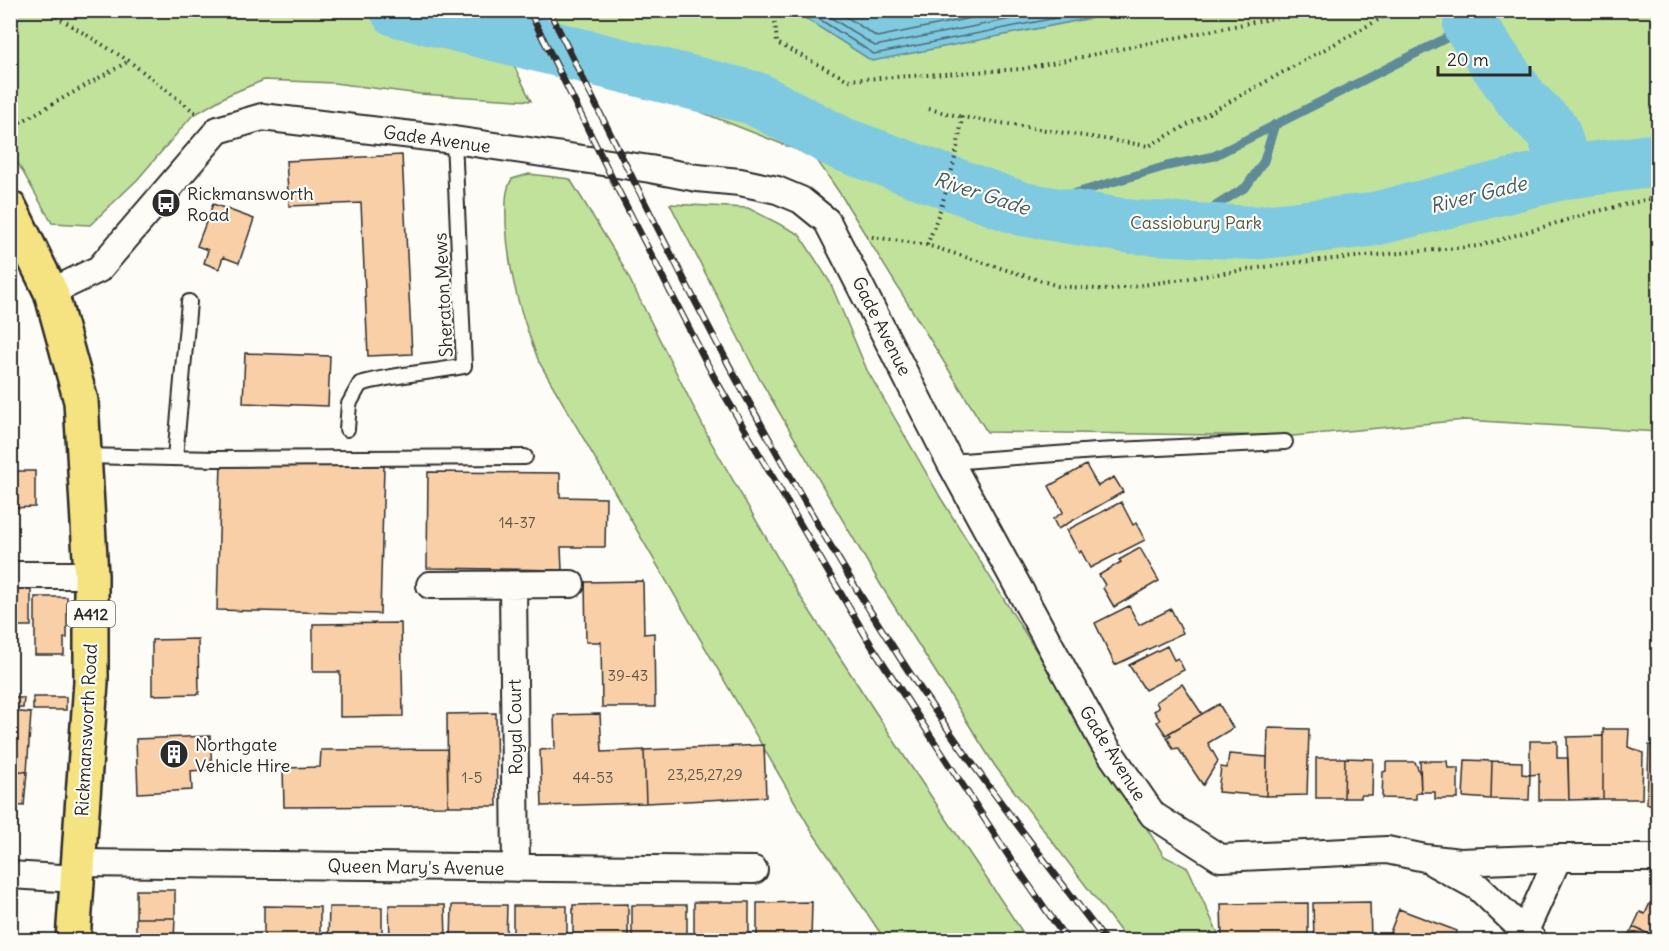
<svg xmlns="http://www.w3.org/2000/svg" width="1669" height="951" font-family="Delius,sans-serif">
	<style>
		.green { fill: #c0e29b; stroke: #768663; stroke-width: 1.5 }
		.water { fill: #80cae1; stroke: #5e8a98; stroke-width: 1.5 }
		.lines { fill: none; stroke-linecap: round; stroke-linejoin: round }
		.shore { stroke: #4d6b74; stroke-width: 1.5 }
		.stream { stroke: #5e8a98; stroke-width: 9 }
		.river { stroke: #80cae1; stroke-width: 54 }
		.building { fill: #f8cfa7; stroke: #2b2b2b; stroke-width: 1.5 }
		.lane-casing { stroke: #2b2b2b; stroke-width: 18 }
		.street-casing { stroke: #2b2b2b; stroke-width: 30 }
		.primary-casing { stroke: #2b2b2b; stroke-width: 38 }
		.path { stroke: #2b2b2b; stroke-width: 4; stroke-dasharray: 1.5 4.5; stroke-linecap: butt }
		.lane { stroke: #fdfcf7; stroke-width: 14 }
		.street { stroke: #fdfcf7; stroke-width: 26 }
		.primary { stroke: #f5e382; stroke-width: 33 }
		.rail-casing { stroke: #2b2b2b; stroke-width: 7 }
		.rail { stroke: #fdfcf7; stroke-width: 4.5; stroke-dasharray: 14; stroke-linecap: butt }
		.labels { text-anchor: middle; dominant-baseline: central; stroke-width: 4.5; stroke-linejoin: round; paint-order: stroke }
		.number-label { font-size: 15px; fill: #5e544a }
		.shield { fill: #fdfcf7; stroke: #6a6a68; stroke-width: 1.5 }
		.shield-label { font-size: 16px; font-weight: bold; fill: #2b2b2b }
		.street-label { font-size: 18px; fill: #2b2b2b; stroke: #fdfcf7 }
		.poi-label { font-size: 18px; fill: #2b2b2b; stroke: #fdfcf7; text-anchor: start }
		.park-label { font-size: 18px; fill: #505947; stroke: #fdfcf7 }
		.water-label { font-size: 20px; font-style: italic; fill: #445b62; stroke: #fdfcf7 }
	</style>
	<rect width="100%" height="100%" fill="#fdfcf7"/>
	<filter id="ink" filterUnits="userSpaceOnUse"><feTurbulence type="fractalNoise" baseFrequency=".0167" numOctaves="2"/><feDisplacementMap in="SourceGraphic" scale="12" xChannelSelector="R" yChannelSelector="G"/><feConvolveMatrix kernelMatrix="1 2 1 2 8 2 1 2 1" color-interpolation-filters="sRGB"/></filter>
	<g filter="url(#ink)">
		<path class="green" d="M10 11H488L531 101 420 94 334 83 264 80 228 95 192 116 137 180 90 225 52 223 11 151Z
			M551 11H1658V432L1465 420 1293 436 987 432 841 195 815 157 650 92 639 64 569 48Z
			M529 174 570 179 621 262 711 442 798 593 906 759 1028 940H885L813 833 539 362C520 312 509 277 506 224 506 209 504 191 512 179Z
			M670 204 748 208 799 234 830 282 867 370 942 500 1164 856 1188 868 1221 940H1127L995 766 882 587 759 378Z"/>
		<path class="water" d="M794 11V10L1127 11 872 61Z"/>
		<g class="lines">
			<path class="shore" d="M805 10 874 54 1096 10
				M819 10 875 46 1057 10
				M836 10 877 37 1010 10"/>
			<path class="stream" d="M1022 209 1167 166 1214 156 1470 26 1497 10
				M1178 229 1246 187 1264 161 1275 124"/>
			<path class="river" d="M397 10 754 98 842 144 1022 209 1133 227 1254 233 1370 220 1566 172 1658 160
				M1470 26 1522 100 1553 131 1566 172"/>
		</g>
		<path class="building" d="M402 155 412 354 368 356 361 203 289 206 286 161Z
			M213 204 254 219 239 263 223 257 219 269 204 263 208 250 197 246Z
			M245 353 330 356 328 406 243 403Z
			M221 462 384 466 380 614 217 610Z
			M1086 465 1098 486 1114 477 1123 492 1058 529 1053 519 1063 512 1049 486Z
			M10 471H35V507L10 508Z
			M428 472 560 473V497L606 498 605 547H561L562 570 427 568Z
			M1121 502 1133 525 1136 523 1145 540 1090 568 1081 551 1079 553 1067 530Z
			M1140 548 1159 581 1114 607 1103 588 1105 585 1099 575 1121 562 1119 560Z
			M643 581 644 634 654 633 655 707H602L601 642H586L585 582Z
			M10 589H31V626H10Z
			M35 597H67V638H64V655H35Z
			M1129 606 1139 625 1171 609 1183 633 1115 665 1095 623Z
			M401 623 403 716 340 717V672H313V624Z
			M198 639 199 694 152 695V640Z
			M1167 646 1174 660 1178 658 1184 670 1145 690 1129 665Z
			M1182 684 1202 714 1166 735 1157 722 1160 720 1154 711 1159 708 1156 702Z
			M33 697H66V710H33Z
			M10 698H24L23 708H10Z
			M1219 704 1233 728 1208 743 1218 761 1203 785 1178 748 1173 749 1167 737 1171 735 1169 733Z
			M10 711 31 713 27 772 10 770Z
			M496 713 497 806H448L447 714Z
			M600 714 602 752 644 750 646 803 542 806 540 750 555 749 554 715Z
			M1268 728 1309 729 1307 795 1266 796Z
			M1603 729H1629L1628 747 1643 753 1642 799H1603Z
			M210 736 212 769 191 771 192 790 138 793 136 739Z
			M1603 736V799L1569 800 1567 737Z
			M1530 741H1557V758H1568L1569 800H1539V774L1530 775Z
			M764 745 766 797 646 803 644 750Z
			M1649 745H1658V804H1647Z
			M447 749 448 806 284 807 283 768 320 767 321 750Z
			M1229 754 1267 757 1266 796 1218 792 1221 767 1227 768Z
			M1316 758H1345L1344 798H1316Z
			M1345 758 1373 759 1372 795H1361V798H1344Z
			M1465 760 1492 761 1491 799 1463 797Z
			M1420 761H1447L1448 768H1458V799H1435V792H1421Z
			M1492 761 1522 762V774L1530 775 1529 800 1491 799Z
			M1386 762H1415L1420 774 1421 792 1416 793V799L1382 798 1383 772 1386 771Z
			M10 770 27 772 24 806 10 805Z
			M136 890H175V918H136Z
			M694 902H749V940H694Z
			M812 902 811 940H757V903Z
			M1370 902 1371 940H1314L1313 903Z
			M1308 903V940H1222L1221 904Z
			M1650 903 1658 906V938L1633 927 1640 912 1645 914Z
			M628 904V940H573V905Z
			M389 905H445L446 940H390Z
			M452 905H507L506 940H451Z
			M632 905H687V940H632Z
			M264 906 320 907V940H264Z
			M513 906H567V940H513Z
			M329 907H382V940H328Z
			M1399 909 1457 931 1453 940H1387Z
			M10 911H15L14 936H10Z
			M136 918H175L174 940H136Z
			M1633 927 1658 938V940H1627Z"/>
		<g class="lines">
			<g class="lane-casing">
				<path id="lane" d="M347 429 349 404 360 384C394 374 430 373 464 366L454 140
					M84 456 215 459 525 457
					M175 458 189 302
					M950 462 1096 451 1285 442"/>
			</g>
			<g class="street-casing">
				<path id="street" d="M51 292 99 269 218 130 262 117 454 140 650 169 697 178 740 182 777 190 801 200 827 221 950 462 1104 744 1153 815 1220 858 1387 850 1425 858 1460 862 1558 858H1658
					M10 575H91
					M430 585 571 584
					M513 586 516 868
					M78 863 754 870
					M1434 863 1478 887 1533 940
					M10 875 77 879
					M1525 931 1558 858"/>
			</g>
			<g class="primary-casing">
				<path id="primary" d="M10 208 51 292 81 401 91 575V682L73 940"/>
			</g>
			<path class="path" d="M46 10 129 61 196 113
				M774 10 777 43 848 80 1022 69 1288 15 1298 10
				M929 109 962 117
				M10 128 129 61
				M866 236 927 245 1058 286 1109 290 1299 262 1479 246 1590 213 1658 197
				M927 245C943 205 957 160 962 117L1149 146 1396 10"/>
			<use href="#lane" class="lane"/>
			<use href="#street" class="street"/>
			<use href="#primary" class="primary"/>
			<g class="rail-casing">
				<path id="rail" d="M529 10 618 190 714 377 868 640 1012 861 1067 940
					M549 10C658 231 766 451 900 658 963 756 1035 848 1105 940"/>
			</g>
			<use href="#rail" class="rail"/>
		</g>
	</g>
	<defs>
		<g id="bus-disc" transform="scale(1.5)"><circle r="9.5" fill="#2b2b2b" stroke="#fdfcf7"/><path d="M-5-6H5V4H4V6H2V4H-2V6H-4V4H-5ZM-3.5-4V0h7V-4ZM-3.5 1.2v1.5H-2V1.2ZM2 1.2v1.5H3.5V1.2Z" fill="#fff"/></g>
		<g id="building-disc" transform="scale(1.5)"><circle r="9.5" fill="#2b2b2b" stroke="#fdfcf7"/><path d="M-4-6H4V6H1V3H-1V6H-4ZM-2.5-4.3h1.7v1.8h-1.7ZM.8-4.3h1.7v1.8H.8ZM-2.5-1h1.7V.8h-1.7ZM.8-1h1.7V.8H.8Z" fill="#fff"/></g>
	</defs>
	<g fill-rule="evenodd">
		<use href="#bus-disc" x="166" y="203"/>
		<use href="#building-disc" x="174" y="754"/>
	</g>
	<g class="labels">
		<g class="number-label">
			<text x="517" y="522">14-37</text>
			<text x="628" y="675">39-43</text>
			<text x="705" y="774">23,25,27,29</text>
			<text x="472" y="777">1-5</text>
			<text x="593" y="777">44-53</text>
		</g>
		<rect class="shield" x="67" y="601" width="48" height="26" rx="4.5"/>
		<g class="shield-label">
			<text x="91" y="614">A412</text>
		</g>
		<g class="street-label">
			<text transform="translate(437 139) rotate(8)">Gade Avenue</text>
			<text transform="translate(443 295) rotate(-93)">Sheraton Mews</text>
			<text transform="translate(882 326) rotate(63)">Gade Avenue</text>
			<text transform="translate(515 727) rotate(-91)">Royal Court</text>
			<text transform="translate(86 730) rotate(-87)">Rickmansworth Road</text>
			<text transform="translate(1113 753) rotate(58)">Gade Avenue</text>
			<text transform="translate(416 867) rotate(1)">Queen Mary's Avenue</text>
		</g>
		<g class="poi-label">
			<text x="187" y="193">Rickmansworth<tspan x="187" dy="21">Road</tspan></text>
			<text x="195" y="744">Northgate<tspan x="195" dy="21">Vehicle Hire</tspan></text>
		</g>
		<g class="park-label">
			<text x="1196" y="222">Cassiobury Park</text>
		</g>
		<g class="water-label">
			<text transform="translate(982 193) rotate(18)">River Gade</text>
			<text transform="translate(1478 194) rotate(-14)">River Gade</text>
		</g>
	</g>
	<rect width="1669" height="951" fill="none" stroke="#fdfcf7" stroke-width="36"/>
	<rect x="18" y="18" width="1633" height="915" fill="none" stroke="#2b2b2b" stroke-width="2" filter="url(#ink)"/>
	<path d="M1438 66v9h92v-9" fill="none" stroke="#2b2b2b" stroke-width="3"/>
	<text x="1447" y="66" font-size="18" fill="#2b2b2b" stroke="#fdfcf7" stroke-width="4.5" paint-order="stroke">20 m</text>
</svg>
